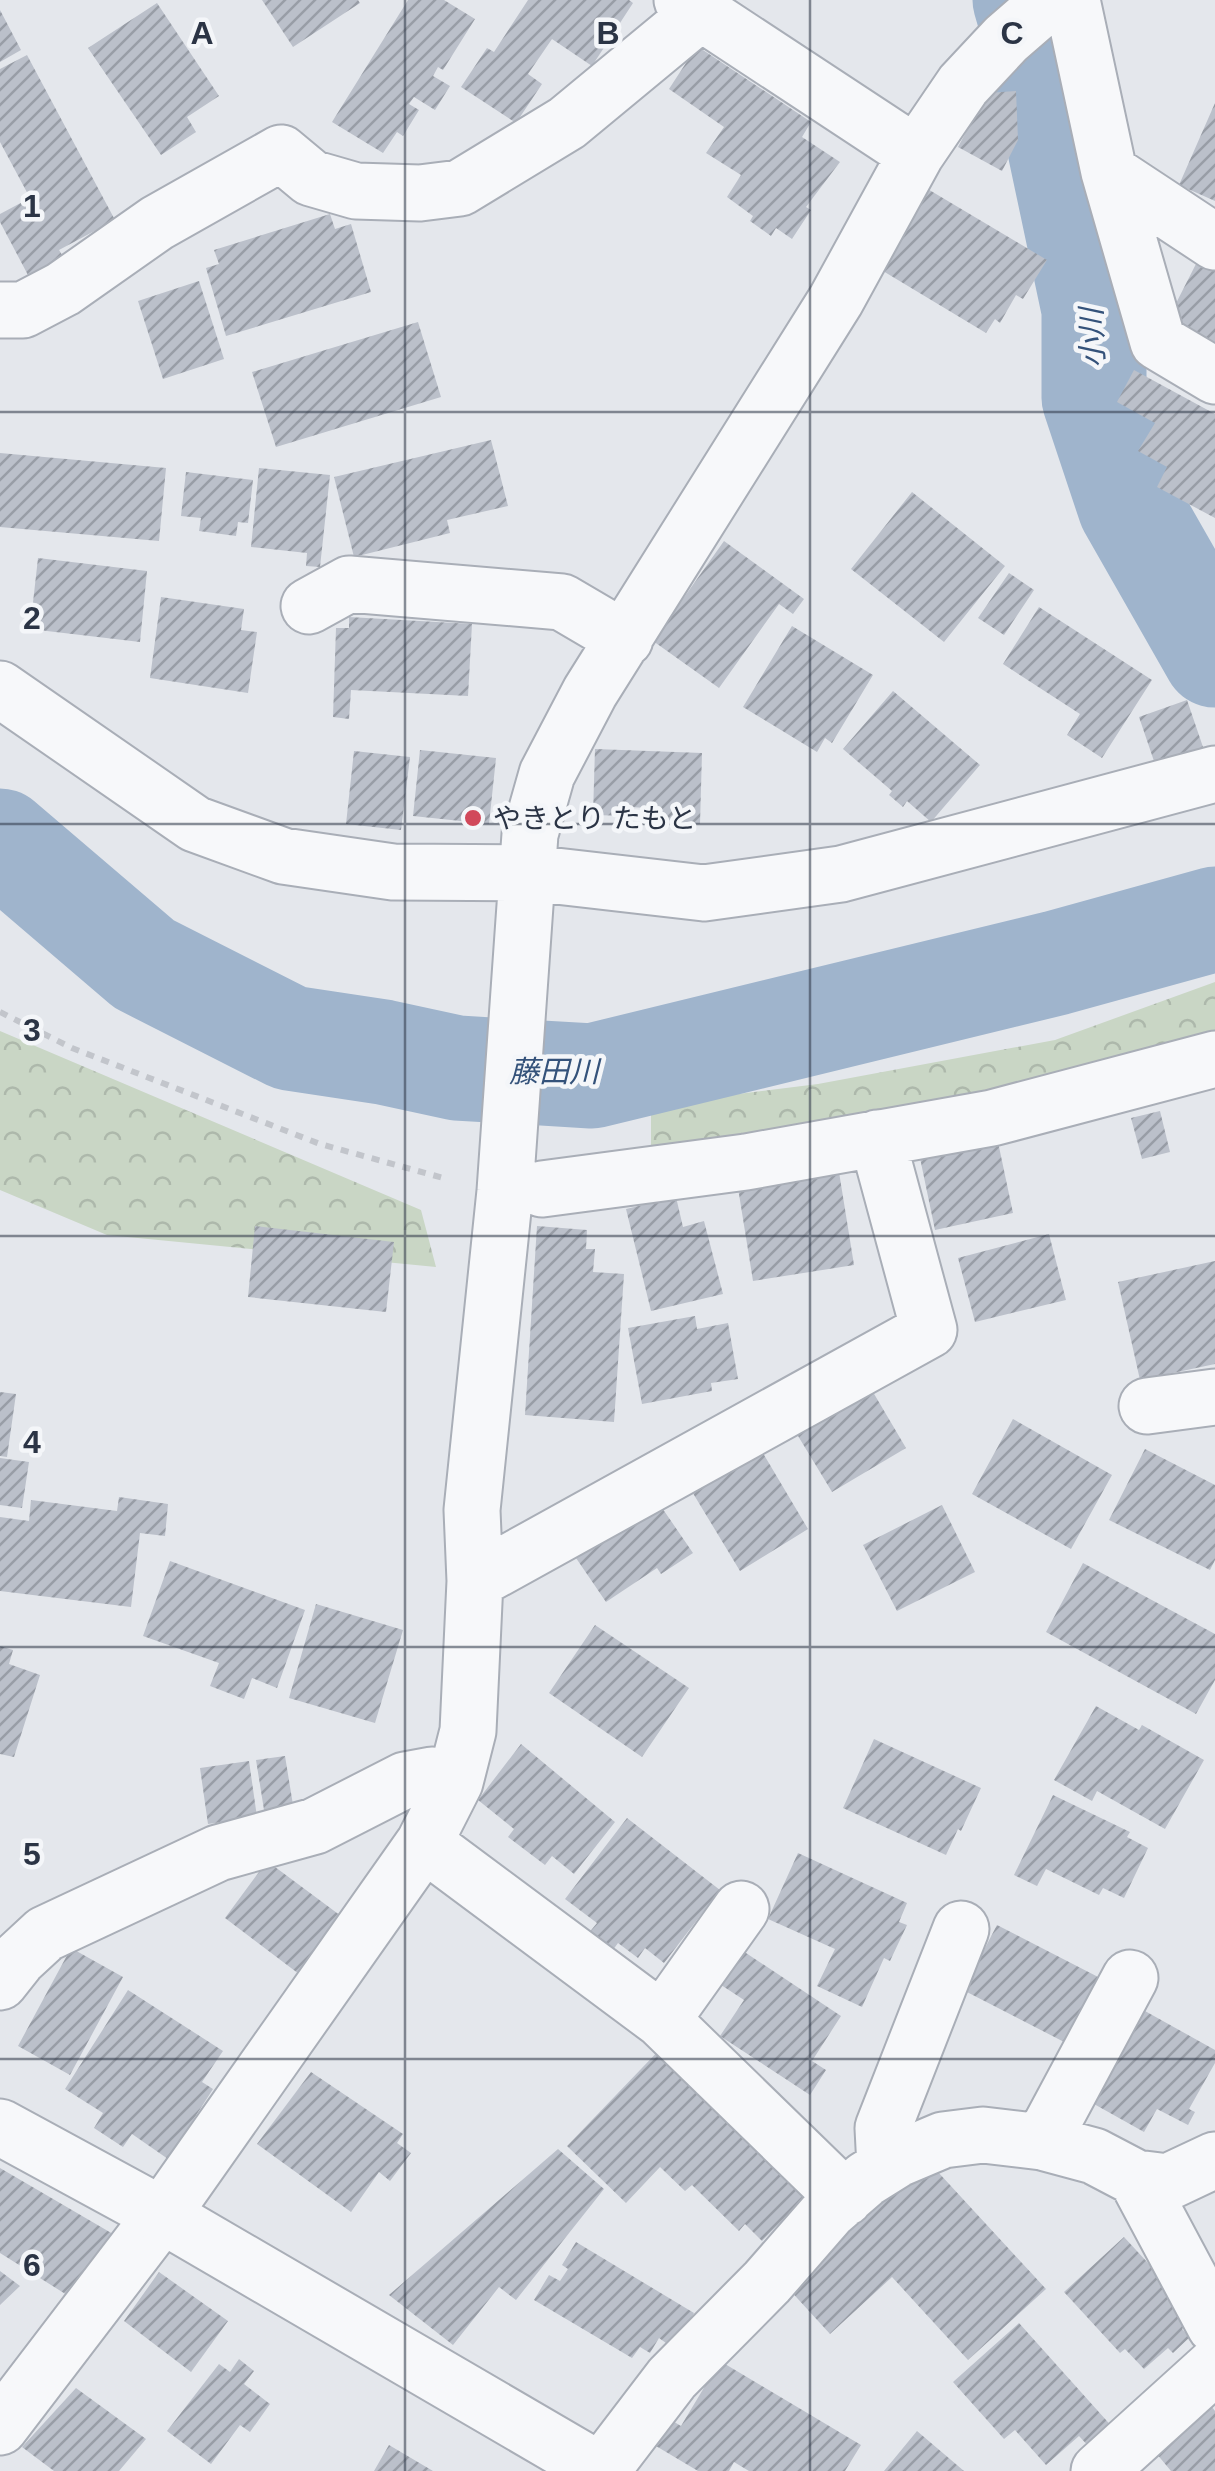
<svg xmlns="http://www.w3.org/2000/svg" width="1215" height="2471" font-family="Arial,'Noto Sans JP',sans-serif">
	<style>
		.forest { fill: url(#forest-crowns) }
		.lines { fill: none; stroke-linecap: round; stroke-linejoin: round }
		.river { stroke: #9fb4cc; stroke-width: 105 }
		.building { fill: url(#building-hatch) }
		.minor-casing { stroke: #a9aeb7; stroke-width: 59 }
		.tertiary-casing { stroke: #a9aeb7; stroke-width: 59 }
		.path { stroke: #c2c5cb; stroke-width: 6; stroke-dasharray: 8 8; stroke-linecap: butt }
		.minor { stroke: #f7f8fa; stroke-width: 55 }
		.tertiary { stroke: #f7f8fa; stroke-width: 55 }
		.grid { fill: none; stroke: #2b3445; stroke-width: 2.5; stroke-opacity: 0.55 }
		.poi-dot { fill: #d1495b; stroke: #f4f6f9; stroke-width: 4 }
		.labels { text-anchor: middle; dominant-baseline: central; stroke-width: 9; stroke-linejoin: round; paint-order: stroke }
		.poi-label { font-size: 28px; fill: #2b3445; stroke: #f4f6f9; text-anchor: start }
		.water-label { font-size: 30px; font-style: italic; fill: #34527a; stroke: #f4f6f9 }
		.grid-label { font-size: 32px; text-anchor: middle; font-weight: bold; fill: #2b3445; stroke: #f4f6f9; stroke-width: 9; stroke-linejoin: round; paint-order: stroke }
	</style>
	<defs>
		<pattern id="forest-crowns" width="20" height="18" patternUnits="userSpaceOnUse" patternTransform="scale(2.5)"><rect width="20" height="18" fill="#c9d6c5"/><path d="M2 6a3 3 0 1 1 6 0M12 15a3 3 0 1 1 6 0" fill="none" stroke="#adb8ab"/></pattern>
		<pattern id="building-hatch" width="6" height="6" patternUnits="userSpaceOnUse" patternTransform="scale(2.5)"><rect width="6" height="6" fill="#bbc0ca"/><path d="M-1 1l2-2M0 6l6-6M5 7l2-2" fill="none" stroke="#989da6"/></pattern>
	</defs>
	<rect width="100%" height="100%" fill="#e4e7ec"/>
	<path class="forest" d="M1215 982V1041L965 1106 651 1149V1105L818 1084 1055 1040Z
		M0 1031 421 1210 436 1267 107 1235 0 1190Z"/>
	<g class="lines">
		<path class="river" d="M1025 0 1038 45 1094 309V398L1130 506 1215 655
			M0 841 144 964 290 1038 383 1052 457 1068 592 1076 1056 963 1215 919"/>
	</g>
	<path class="building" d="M262 0H358L360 3 293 47Z
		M408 0H444L475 19 443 70 438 67 433 76 450 86 435 110 414 97 409 104 419 110 403 136 397 132 383 153 332 122Z
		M528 0H629L633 3 592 66 552 39 528 74 542 84 516 123 461 87 487 48 494 52Z
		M157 3 219 96 187 117 196 132 161 155 88 48Z
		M0 10 21 50 0 62Z
		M697 46 811 122 802 137 840 162 806 207 811 210 792 239 776 228 771 236 750 221 753 216 727 197 741 175 706 153 724 127 669 89Z
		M27 55 115 220 59 250 64 258 29 277 0 222V214L30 198 0 142V69Z
		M1016 91 1018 140 1002 171 958 147 987 93Z
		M1215 103V201L1179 185Z
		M926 188 1047 260 1023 299 1016 295 1000 323 995 319 986 333 878 268Z
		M330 214 335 229 351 224 371 292 226 336 206 268 219 264 214 250Z
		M1199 258 1215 266V346L1167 321Z
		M199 281 224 359 163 379 138 301Z
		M418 322 441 397 276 447 252 372Z
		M1134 370 1215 414V518L1157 487 1167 467 1138 451 1155 423 1117 402Z
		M491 440 508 506 447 520 450 533 354 557 334 477Z
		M0 453 166 468 159 541 0 527Z
		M259 468 330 475 320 567 306 566 307 553 251 547Z
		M186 472 253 480 248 523 238 522 236 536 199 531 201 518 181 516Z
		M912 492 1005 566 944 642 851 569Z
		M724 541 804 599 793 614 779 604 719 688 653 641Z
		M38 558 147 571 140 642 30 629Z
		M1009 573 1034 590 1004 635 978 618Z
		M161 597 244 609 241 630 257 632 248 693 150 678Z
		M1039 607 1152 680 1102 758 1067 735 1080 714 1003 664Z
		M349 617 472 624 468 696 351 690 349 719 333 717 336 628H349Z
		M792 626 873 675 832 743 825 738 817 752 743 707Z
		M893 691 980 765 931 822 907 801 903 807 889 795 892 791 843 749Z
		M1187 700 1204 750 1156 767 1139 717Z
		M595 749 702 753 700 824 647 822V808L630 807V816L593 815Z
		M420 750 496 758 489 824 413 816Z
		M354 751 410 757 401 830 346 824Z
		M1160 1111 1170 1152 1142 1159 1131 1118Z
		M998 1142 1013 1213 935 1230 920 1158Z
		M839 1172 854 1265 753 1281 738 1188Z
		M676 1197 683 1227 704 1221 723 1294 651 1311 626 1209Z
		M255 1226 394 1242 386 1312 248 1297Z
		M537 1226 587 1230 586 1249H595L593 1272 624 1274 614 1422 525 1415Z
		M1049 1234 1066 1300 975 1322 958 1258Z
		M1215 1261V1364L1140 1380 1118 1282Z
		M695 1316 697 1329 728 1323 738 1379 711 1383 712 1391 642 1404 628 1328Z
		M870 1387 906 1448 832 1492 795 1431Z
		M0 1392 16 1394 7 1457 0 1456Z
		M1013 1419 1112 1475 1071 1549 972 1494Z
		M760 1448 808 1529 740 1571 691 1490Z
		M1145 1449 1215 1485V1560L1210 1570 1109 1520Z
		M0 1458 29 1462 22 1508 0 1505Z
		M119 1497 168 1504 165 1536 140 1533 131 1607 0 1591V1517L29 1521 31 1500 117 1511Z
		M658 1502 693 1553 661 1574 657 1568 606 1602 576 1558Z
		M942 1505 975 1572 897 1611 863 1545Z
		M170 1561 305 1610 277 1688 252 1678 244 1699 210 1686 219 1663 143 1636Z
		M1083 1563 1215 1634V1680L1196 1714 1046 1632Z
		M316 1604 403 1630 375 1723 289 1698Z
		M595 1625 689 1688 642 1757 549 1693Z
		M0 1646 13 1650 9 1664 40 1675 14 1757 0 1754Z
		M1096 1706 1139 1730 1142 1725 1204 1760 1165 1829 1097 1791 1092 1801 1054 1780Z
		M874 1739 981 1788 961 1831 958 1829 946 1855 843 1808Z
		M521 1744 615 1822 574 1874 552 1856 545 1865 508 1837 514 1829 478 1800Z
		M285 1756 294 1811 265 1816 256 1760Z
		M249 1761 257 1817 208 1824 200 1768Z
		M1053 1795 1130 1832 1127 1837 1148 1848 1124 1898 1103 1888 1099 1895 1046 1869 1037 1886 1014 1875Z
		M627 1818 720 1890 664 1963 645 1948 638 1958 618 1943 607 1958 583 1940 597 1923 565 1899Z
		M798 1853 907 1903 899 1922 907 1925 890 1961 884 1958 862 2007 817 1986 835 1949 768 1919Z
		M267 1861 341 1916 299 1974 225 1918Z
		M997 1925 1102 1979 1068 2044 963 1990Z
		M734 1945 841 2016 812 2061 826 2070 810 2095 720 2036 744 2000 712 1979Z
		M71 1948 123 1977 70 2075 18 2046Z
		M128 1990 223 2051 202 2082 213 2089 168 2159 132 2134 123 2147 94 2128 103 2113 65 2089Z
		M1145 2011 1215 2050V2063L1189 2109 1195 2112 1188 2125 1157 2109 1144 2132 1094 2104Z
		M666 2043 810 2192 762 2241 745 2224 739 2231 692 2185 685 2191 660 2167 626 2203 567 2146Z
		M311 2072 403 2134 397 2143 411 2153 390 2181 379 2172 351 2212 257 2144Z
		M558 2149 604 2189 516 2300 499 2287 453 2345 389 2295Z
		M926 2159 1046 2289 968 2360 892 2277 830 2334 787 2287Z
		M0 2168 113 2234 67 2295 0 2253Z
		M1124 2237 1184 2302 1190 2322 1182 2329 1190 2337 1173 2353 1168 2348 1144 2369 1125 2349 1120 2353 1064 2292Z
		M576 2242 694 2313 673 2348 659 2338 650 2353 640 2347 632 2358 534 2300 549 2275 560 2281 568 2269 562 2265Z
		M0 2271 20 2286 0 2305Z
		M159 2272 228 2321 191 2372 124 2321Z
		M1019 2323 1115 2430 1092 2450 1079 2436 1046 2465 1015 2430 1004 2439 953 2382Z
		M239 2359 254 2371 244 2384 270 2404 250 2432 240 2425 211 2464 167 2431 219 2364 230 2372Z
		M720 2361 861 2445 845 2471H749L734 2462 729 2471H698L656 2446 671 2420 681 2426Z
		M76 2388 146 2439 119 2471H54L22 2447Z
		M1212 2407 1215 2411V2471H1171L1156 2453Z
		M917 2431 964 2471H884Z
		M389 2445 433 2471H374Z"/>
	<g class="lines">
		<g class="minor-casing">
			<path id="minor" d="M682 0 916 154
				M1072 0 1109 172 1158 342 1215 376
				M1109 172 1215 242
				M0 310H23L63 289 157 223 281 153 311 178 356 191 420 193 460 188 567 123 700 13
				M309 606 349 584 562 602 625 639
				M0 689 195 824 283 856 393 872 530 873 704 893 841 874 1215 774
				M542 1189 746 1162 992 1118 1215 1059
				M1147 1406 1215 1397
				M475 1581 929 1330 877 1138
				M424 1843 662 2020 845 2198
				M0 1982 19 1958 45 1934 218 1853 315 1826 405 1780 432 1775 455 1782
				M662 2020 741 1909
				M1042 2142 1130 1978
				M885 2167 883 2128 961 1929
				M1136 2178 1215 2326
				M0 2427 162 2215 424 1843 455 1782 468 1731 475 1581 472 1510 505 1191 530 834 547 774 590 692 836 300 916 154 963 85 1006 39 1051 0
				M601 2471 672 2378 767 2282 829 2211 866 2179 898 2159 943 2140 983 2135 1042 2142 1094 2156 1136 2178 1168 2182 1215 2160
				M1099 2471 1215 2366"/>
		</g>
		<g class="tertiary-casing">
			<path id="tertiary" d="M0 2127 162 2215 601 2471"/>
		</g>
		<path class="path" d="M0 1012 72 1048 320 1144 447 1179"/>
		<use href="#minor" class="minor"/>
		<use href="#tertiary" class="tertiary"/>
	</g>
	<path class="grid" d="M405 0V2471M810 0V2471M0 412H1215M0 824H1215M0 1236H1215M0 1647H1215M0 2059H1215"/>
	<circle class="poi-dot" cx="473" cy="818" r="10"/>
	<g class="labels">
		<g class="poi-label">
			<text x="493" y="818">やきとり たもと</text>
		</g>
		<g class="water-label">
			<text transform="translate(1092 338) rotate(-92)">小川</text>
			<text x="554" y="1071">藤田川</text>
		</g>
	</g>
	<g class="grid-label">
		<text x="202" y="44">A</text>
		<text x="608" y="44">B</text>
		<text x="1012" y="44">C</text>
		<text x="32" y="217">1</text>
		<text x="32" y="629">2</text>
		<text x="32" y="1041">3</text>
		<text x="32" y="1453">4</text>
		<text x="32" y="1865">5</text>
		<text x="32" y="2276">6</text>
	</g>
</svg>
